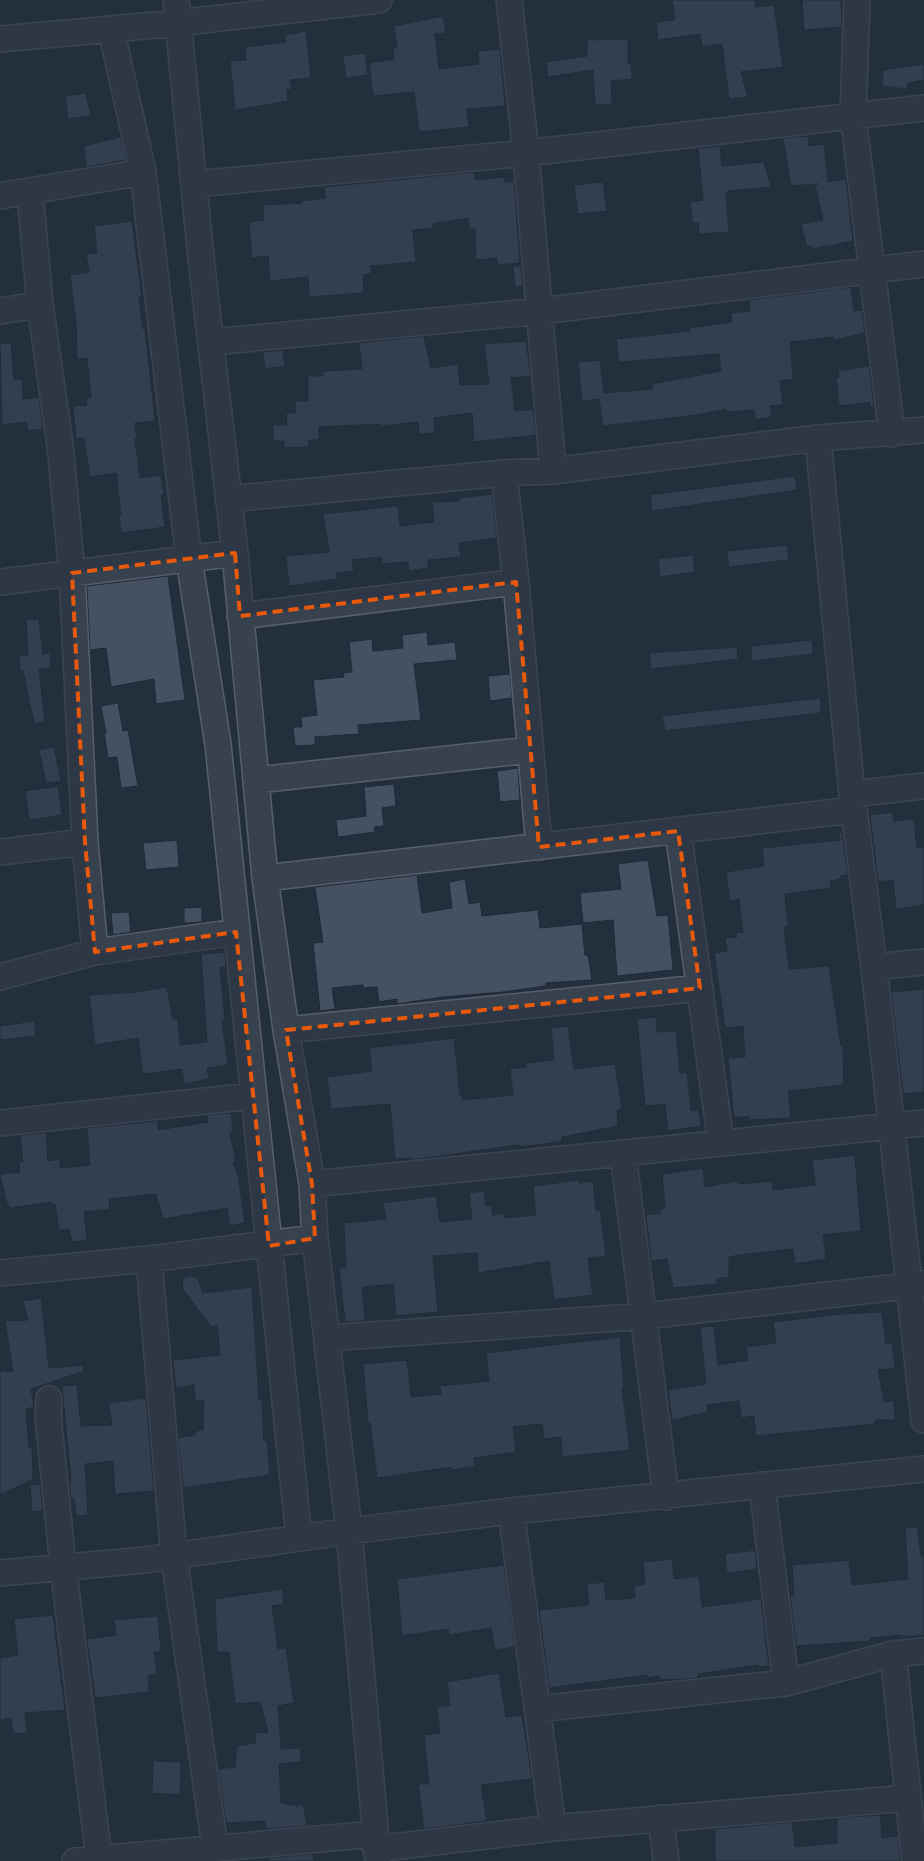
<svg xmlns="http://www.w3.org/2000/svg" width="924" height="1861" font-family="'PT Sans Narrow',sans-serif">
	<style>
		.building { fill: #455162; stroke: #1f2835 }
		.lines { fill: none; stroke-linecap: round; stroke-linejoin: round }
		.minor-casing { stroke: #565f6c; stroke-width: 28 }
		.minor { stroke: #38414e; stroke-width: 25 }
		.marked { fill: none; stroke: #e8590c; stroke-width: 4; stroke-dasharray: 10 6; stroke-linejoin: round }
	</style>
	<rect width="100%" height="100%" fill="#242f3e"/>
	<path class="building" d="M672 0H755L756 7 774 5 783 67 741 72 748 97 729 99 722 44 702 47 700 34 658 40 656 22 675 20Z
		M802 0H841L842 27 804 30Z
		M443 16 446 33 435 34 439 69 479 64 478 51 500 49 505 106 467 109 469 127 419 132 414 92 373 96 369 63 394 59 393 49 397 48 394 26Z
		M306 31 311 78 290 80 292 89 287 90 288 101 235 110 230 61 246 60 245 47 285 42V35Z
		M628 39V64L631 63 632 79 611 81 612 104 595 105 593 70 548 77 546 62 587 56V40Z
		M365 53 368 75 346 78 343 56Z
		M924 64V80L908 83 907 89 882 86 883 70Z
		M86 93 91 116 68 119 65 96Z
		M808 136 809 146 824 144 828 182 846 179 853 241 812 249 811 246 807 247 801 224 823 220 815 184H819L791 186 783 138Z
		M121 137 126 160 86 167 84 146Z
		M720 146 722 166 764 162 771 187 728 191 726 194 729 232 699 234 698 223H693L690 202 703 200 698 148Z
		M474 172 475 180 505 177V182L514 181 520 263 498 265 497 258 476 260 475 229 469 230 468 218 433 224V228L413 230 416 262 370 266 372 273 363 275 364 293 309 297 308 277 270 281 268 256 252 258 249 222 264 220 263 205 302 203 301 201 325 198 324 187Z
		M603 182 607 211 578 214 574 185Z
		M132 221 142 297H139L143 329 145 328 155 421 135 423 137 438 135 439 140 478 161 475 164 495H161L165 527 121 533 119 515H121L116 473 90 477 84 438 76 439 73 406 87 405 86 398H91L87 358 77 359 76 322 70 275 89 272 86 254 97 253 94 226Z
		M513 266H521L523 286 515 287Z
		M851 287 854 311 862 310 865 333 834 340 833 337 790 342 793 379 780 381 783 405 770 406 772 417 756 420 754 410 726 412V409L697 415 603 426 599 399 582 401 578 362 600 360 604 393 652 389V384L721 371 719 354 619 362 616 339 690 331 689 328 732 322 731 313 750 311 749 300Z
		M424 336 431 368 458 364 460 385 489 384 484 344 526 341 531 376 511 378 515 411 533 409 536 435 474 442 472 413 434 418 435 433 419 434 418 422 380 426V424L319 427V440H308L309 447 284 448V441H273V425H287L286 413H295V401H308V376H323V371L362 369 359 343Z
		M0 343H11L14 380 22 379 23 399 39 397 43 429 28 431 26 422 2 425Z
		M283 350 285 366 265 369 263 352Z
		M869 366 874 406 870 407V402L839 406 836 377H839L838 371Z
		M795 476 797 490 652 511 650 495Z
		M492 494 497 538 459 543 461 557 428 560V568L409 571 408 562 382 564 381 557 352 560 354 571 336 573 337 579 289 586 286 556 329 552 323 514 396 506 398 507 400 526 434 522 432 502 460 501V498Z
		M787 545 789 560 729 567 727 551Z
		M693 555 695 572 660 577 658 559Z
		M168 576 185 700 156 704 154 679 111 687 106 648 90 650 87 586Z
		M39 619 43 654 50 653 51 668 39 669 45 722 34 724 23 670 20 671 19 656 28 655 26 620Z
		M427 632 428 645 455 642 457 660 414 664 421 720 358 725 359 734 315 737V745L295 746 293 727H302L301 717 317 715 313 680 344 677 343 673 352 672 349 642 372 639 373 651 403 648 402 635Z
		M812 640 813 654 752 661 751 646Z
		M737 647 738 659 651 669 649 653Z
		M510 674 512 698 490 701 488 676Z
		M820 698 821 713 665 731 662 716Z
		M118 703 123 731 128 730 138 786 121 788 117 757 108 758 104 733H106L101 706Z
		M54 747 61 781 46 783 39 750Z
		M518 768 520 800 500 802 497 771Z
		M394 784 396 806 382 808 384 826 374 827 375 832 338 837 336 820 366 816 364 787Z
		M58 786 62 815 29 820 25 791Z
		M892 812 894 821 914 819 917 848 924 847V905L896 909 893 880 878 882 870 815Z
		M839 833H842L848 875 841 876V879L830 881 831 888 785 894 788 927H784L789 969 829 966 841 1046H843L844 1085 788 1091 791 1118 749 1120V1116L734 1118 728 1058 745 1057 743 1026 725 1028 714 953 727 951 725 938 737 937 736 933 743 932 739 899 730 901 726 872 764 866 762 848 840 840Z
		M177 840 179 867 146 870 143 843Z
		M648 860 657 916 668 915 673 970 617 976 613 920 583 923 580 893 621 889 618 864Z
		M417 875 422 913 452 908 449 882 465 879 469 904 480 902 482 916 538 910 540 928 582 924 585 955H588L592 980 546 983V986L503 992 443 997 397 1004V999L379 1002 377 987 363 988V985L332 988 335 1009 320 1011 313 943 323 942 315 887Z
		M202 907V922L184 923V908Z
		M129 912 131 932 113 935 111 913Z
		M225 952 226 967 220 968 225 1020 222 1021 228 1065 207 1068 209 1079 184 1084 182 1069 143 1074 138 1038 95 1045 89 995 137 992 167 987 173 1019H178L180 1045 207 1042 201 954Z
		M924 989V1092L903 1094 891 992Z
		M656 1017 657 1032 676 1031 680 1073 687 1072 691 1111 699 1110 701 1126 668 1131 665 1104 645 1106 637 1019Z
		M34 1021 36 1036 0 1040V1026Z
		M568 1026 574 1069 615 1064 622 1109 617 1110 618 1126 562 1137V1141L545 1144 519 1147 518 1145 412 1160V1158L395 1159 390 1104 331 1109 327 1077 372 1071 369 1048 454 1038 460 1095H462L463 1100 513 1095 510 1069 526 1067V1063L554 1060 551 1028Z
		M231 1113 233 1132H230L236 1162H233L238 1175 245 1223 230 1226 227 1208 163 1219 156 1194 109 1199 110 1209 84 1212 87 1240 72 1242 69 1229 59 1230 55 1204 52 1205V1202L10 1208 6 1201 0 1174 20 1172 19 1162H23L20 1135 46 1133 48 1161 60 1159V1168L90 1165 87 1128 158 1121V1130L208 1122 207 1115Z
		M855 1155 861 1231 823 1235 826 1259 795 1264 793 1249 739 1255 729 1257V1277L717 1279V1284L673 1288 667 1259 651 1261 646 1215 660 1213V1209L665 1208 662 1174 703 1168 705 1187 738 1181V1184L772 1181 773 1190 815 1185 812 1160Z
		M579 1180V1183L593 1181 596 1211 600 1210 603 1231 606 1256 588 1258 593 1295 554 1300 549 1261 478 1273 477 1253 433 1256 438 1312 396 1316 393 1284 362 1287 365 1321 345 1322 339 1268H346L344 1223 386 1219 383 1203 436 1196 440 1222 472 1219 469 1193 484 1191 486 1206 491 1205 493 1215 504 1213V1218L536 1215 533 1186Z
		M187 1276H193L198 1279 203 1293 252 1287 259 1400H262L264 1441 267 1440 270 1475 183 1488 178 1438 195 1435V1431L203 1430 204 1401H195L194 1385 176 1388 173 1360 220 1355 217 1325 211 1327 182 1288 183 1279Z
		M41 1298 49 1368 83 1365 84 1371 31 1389 34 1407 26 1409 29 1448H32L33 1479 0 1495V1371L13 1372 5 1321 28 1320 23 1301Z
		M882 1312 886 1344 892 1343 895 1368 878 1370 884 1402 894 1401 895 1420H875V1424L756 1436 754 1416 741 1418 739 1401 707 1405 708 1412 672 1420 668 1390 706 1384 700 1327 714 1326 718 1365 748 1360 746 1347 776 1343 773 1322 841 1314Z
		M620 1337 624 1388H622L630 1450 562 1457 561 1437 544 1439 542 1424 513 1427 516 1452 474 1458 475 1466 452 1470V1467L377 1478 370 1423H368L363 1364 407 1360 411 1397 441 1394 440 1386 489 1381 486 1353Z
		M77 1385 81 1426 112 1425 108 1403 146 1398 154 1491 115 1494 113 1461 85 1464 88 1515 76 1516 74 1499H71L69 1481H71L62 1386Z
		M40 1484 43 1511 32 1512 30 1485Z
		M917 1527 921 1556H924V1635L903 1637 902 1635 870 1638V1641L796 1646 790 1595H794L792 1565 849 1560 852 1585 908 1579 905 1528Z
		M755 1550 757 1569 727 1573 725 1554Z
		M672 1559 674 1579 699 1576 702 1607 761 1599 769 1666 758 1667V1665L698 1674V1678L687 1679 660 1680 659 1676 647 1678V1675L549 1688 539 1610 589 1605 587 1584 604 1582 606 1600 635 1598 634 1586 645 1584 643 1562Z
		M504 1565 515 1647 495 1650 491 1628 449 1635 448 1629 402 1636 397 1579Z
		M282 1589 284 1604 272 1606 278 1649 286 1648 294 1703 278 1706 281 1749 300 1748 301 1762 279 1764 281 1803 297 1806 303 1804 307 1826 266 1829 265 1821 226 1823 218 1769 235 1767 237 1746 256 1743 255 1733 268 1732 260 1702 235 1704 229 1652H217L215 1599Z
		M53 1615 65 1710 25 1713 27 1733 13 1734 11 1718 0 1720V1658L18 1655 14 1619Z
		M158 1616 161 1652H154L157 1674 148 1676 149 1692 95 1698 87 1639 116 1635 114 1620Z
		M499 1673 506 1717 522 1715 532 1779 481 1785 487 1821 424 1829 418 1784H429L424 1735 440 1733 437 1707 450 1705 447 1682Z
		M153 1761 181 1762 180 1795 152 1793Z
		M880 1815 882 1838 898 1836 901 1861H715V1829L792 1822 795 1847 837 1843V1818Z
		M313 1854 314 1861H268V1858Z"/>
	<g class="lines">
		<g class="minor-casing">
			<path id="minor" d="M176 0 201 258 235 553 265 878 286 1030 312 1184 315 1238 349 1531 378 1861
				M509 0 526 153 553 471
				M857 0 853 115 892 434
				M111 29 143 172 189 559 218 744 299 1538
				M0 39 177 23 379 0
				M195 184 526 153 924 108
				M30 192 40 305 60 445 72 573 85 842 95 952
				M0 196 143 172
				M0 311 40 305
				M212 342 541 311 924 264
				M818 438 852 794 874 967 924 1420
				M504 473 516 582 539 847
				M228 499 504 473 553 471 818 438 924 430
				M0 582 235 553
				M240 616 516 582
				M257 780 530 750
				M852 794 924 786
				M678 831 721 1143
				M0 852 85 842
				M265 878 853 810
				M874 967 924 962
				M0 977 95 952 236 932
				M286 1030 700 988
				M0 1123 252 1096
				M623 1154 666 1497
				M312 1184 924 1123
				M149 1259 174 1556 215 1848
				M0 1273 149 1259 315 1238
				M328 1338 645 1316 924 1284
				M49 1399 48 1416 63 1566 99 1859
				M762 1485 786 1683
				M511 1511 553 1828
				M0 1573 145 1560 349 1531 511 1511 924 1469
				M893 1654 915 1861
				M537 1709 786 1683 893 1654 924 1651
				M661 1818 666 1861
				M376 1849 553 1828 908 1798
				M75 1861 375 1834"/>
		</g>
		<use href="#minor" class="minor"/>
	</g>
	<path d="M0 0H924V1861H0ZM235 553 240 616 516 582 539 847 678 831 700 988 286 1030 312 1184 315 1238 269 1246 236 932 95 952 85 842 72 573Z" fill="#242f3e" fill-opacity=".55" fill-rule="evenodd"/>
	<path class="marked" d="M235 553 240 616 516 582 539 847 678 831 700 988 286 1030 312 1184 315 1238 269 1246 236 932 95 952 85 842 72 573Z"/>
</svg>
